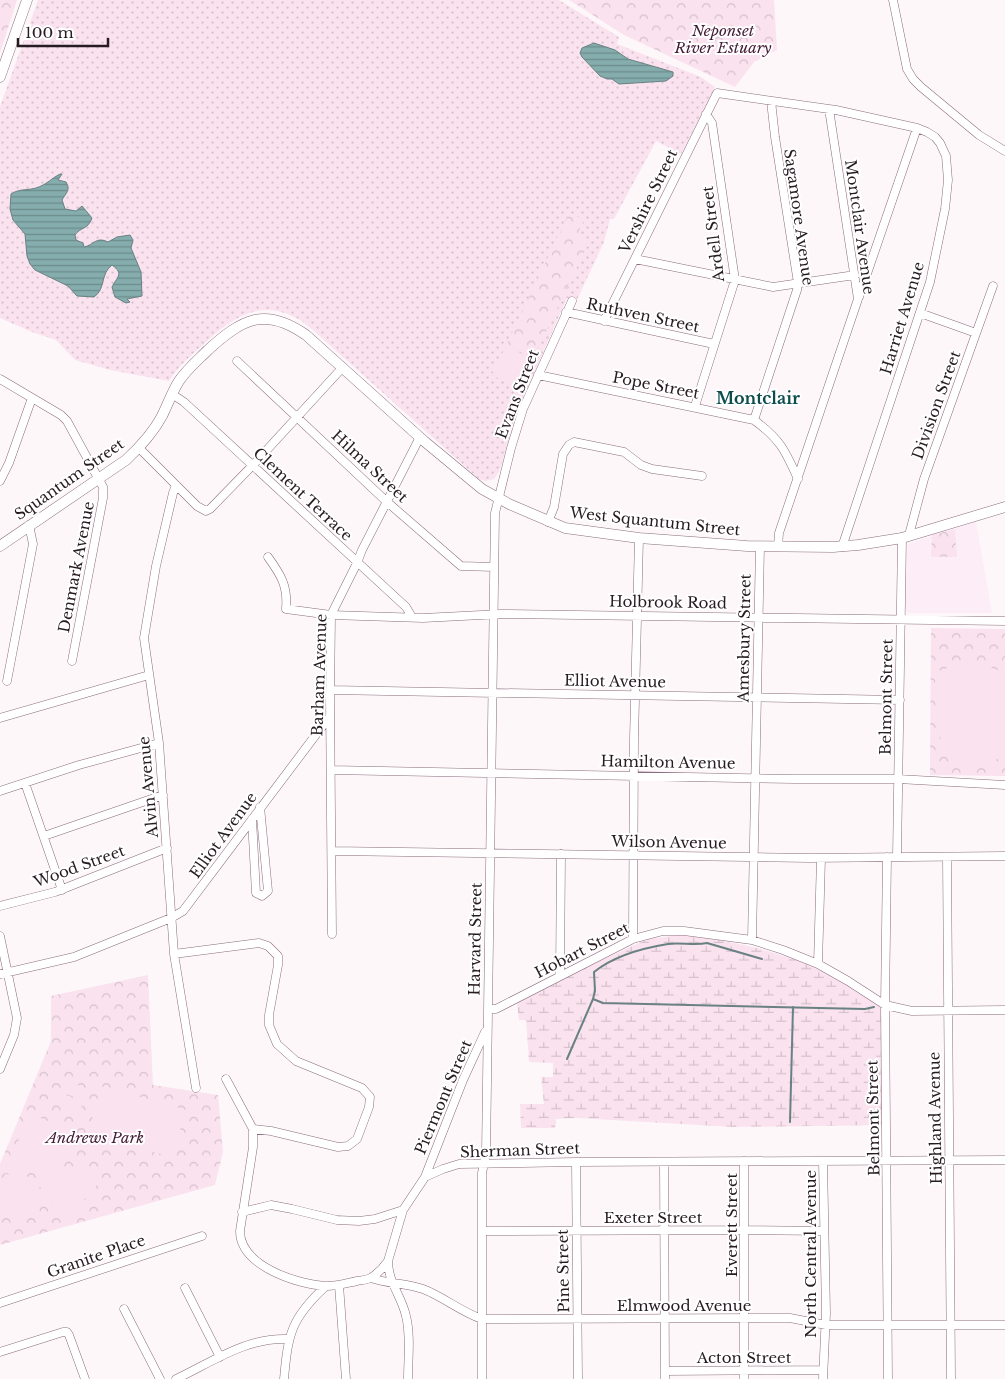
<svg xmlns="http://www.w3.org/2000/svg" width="1005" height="1379" font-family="'Libre Baskerville',serif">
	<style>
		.built { fill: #fdedf6 }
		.grass { fill: url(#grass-dots) }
		.wetland { fill: url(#wetland-marsh) }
		.park { fill: url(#park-crowns) }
		.pitch { fill: #fae2ef }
		.water { fill: url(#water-rules); stroke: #698183 }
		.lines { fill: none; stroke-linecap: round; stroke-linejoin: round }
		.stream { stroke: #698183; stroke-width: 2 }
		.minor-casing { stroke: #896c7d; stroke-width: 9 }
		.major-casing { stroke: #896c7d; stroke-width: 11 }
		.minor { stroke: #fff; stroke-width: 8 }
		.major { stroke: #fff; stroke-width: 10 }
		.labels { text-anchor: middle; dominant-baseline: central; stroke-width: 4; stroke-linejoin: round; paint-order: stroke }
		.park-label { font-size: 15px; font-style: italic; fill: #441b35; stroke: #fff }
		.street-label { font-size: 15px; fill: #271b22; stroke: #fff }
		.neighbourhood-label { font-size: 16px; font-weight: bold; fill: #0e4d4e; stroke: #fff }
	</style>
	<defs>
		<pattern id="grass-dots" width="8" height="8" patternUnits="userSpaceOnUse" patternTransform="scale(1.25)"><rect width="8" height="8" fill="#fae2ef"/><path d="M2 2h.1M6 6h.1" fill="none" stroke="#d6c1cd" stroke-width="1.8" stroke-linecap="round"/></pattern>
		<pattern id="wetland-marsh" width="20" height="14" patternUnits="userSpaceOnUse" patternTransform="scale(1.25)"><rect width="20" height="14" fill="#fae2ef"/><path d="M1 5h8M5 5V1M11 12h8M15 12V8" fill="none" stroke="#d6c1cd"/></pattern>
		<pattern id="park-crowns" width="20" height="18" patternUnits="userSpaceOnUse" patternTransform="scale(1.25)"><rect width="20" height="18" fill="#fae2ef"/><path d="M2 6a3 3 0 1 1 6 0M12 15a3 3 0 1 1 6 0" fill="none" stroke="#d6c1cd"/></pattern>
		<pattern id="water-rules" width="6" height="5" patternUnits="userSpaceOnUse" patternTransform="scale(1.25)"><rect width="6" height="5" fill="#85adad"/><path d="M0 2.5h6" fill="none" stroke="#6d8c8c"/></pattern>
	</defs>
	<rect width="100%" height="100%" fill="#fdf7fa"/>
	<path class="built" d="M976 522 992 613H908L905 608 907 544Z"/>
	<path class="grass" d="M38 0H559L619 37 617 44 701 77 715 87 681 154 656 141 614 219H610L604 242 576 302 567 298 515 416 500 470 494 479 485 481 479 479 314 331C307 325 300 319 292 316 256 299 227 322 203 345 190 356 178 367 169 381L110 370 75 360 56 340 32 332 0 318V107Z"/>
	<path class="wetland" d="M680 935C741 941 802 956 855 989 866 996 877 1002 886 1012L885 1125 734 1127 577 1118 556 1119 555 1128H521L520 1104H544L541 1077H553V1063L529 1062 526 1020H519L517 1003 568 975 648 939Z"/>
	<path class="park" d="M0 0H17L0 53Z
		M569 0H774L777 50 754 62 735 87 624 35Z
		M569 213 584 220 578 233 590 240 519 388 492 375Z
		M955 529 957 557H931L932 535Z
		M931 628 1005 629V776L930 775Z
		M148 975 153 1085 218 1095 223 1152 215 1185 0 1245V1164L51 1041V996Z"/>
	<path class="pitch" d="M506 346 533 359 519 388 492 375Z
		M967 664 984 665 1005 673V755L978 769 955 760 936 731 935 672 951 667Z
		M69 1081 89 1090 84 1101 64 1093Z
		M101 1086 186 1110 172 1157 88 1134Z
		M64 1094 83 1103 78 1114 59 1105Z
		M31 1114 80 1134C70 1165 39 1177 10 1166L27 1116Z
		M79 1166 101 1180 69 1217 36 1183 56 1168Z
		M5 1174 27 1176 41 1192 39 1214 0 1213Z"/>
	<path class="water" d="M594 43 615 50 628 59 673 72V76L666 81 619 84 612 79H607L600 76 582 57 580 53 582 48Z
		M60 174H62L58 180 66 182C71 190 66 193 62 200L65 209 76 211 82 206 92 218C88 230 80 227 75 235L76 240 83 243 84 247C94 245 96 236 108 242L117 237 130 235 133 240 131 248 141 272 142 296 127 299 130 302 126 303 115 297 112 287C116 278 125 274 112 265 100 274 106 289 94 297L77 296 68 286 35 270 30 264 27 256 25 234 13 220 10 209 11 194C20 188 29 191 39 187 47 184 52 178 60 174Z"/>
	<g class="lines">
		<path class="stream" d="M762 959 707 943C694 946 681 942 668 944 643 948 614 956 594 972L595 991 593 999 603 1003 865 1009 874 1007
			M567 1059 593 999
			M790 1122 793 1007"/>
		<g class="minor-casing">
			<path id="minor" d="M893 0 907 69 913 79 921 87 979 135 1005 151
				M635 259 773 287 855 275
				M859 297 917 128
				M566 312 714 344
				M920 313 976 333
				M604 321 717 93 836 110 917 128 927 132 935 137 940 143 946 156 948 180 945 209 930 282 842 547
				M237 361 386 501 461 566 494 567
				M538 375 754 420C780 439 785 450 798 479
				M0 379 61 415 67 421 103 487V498L72 661
				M172 394 184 402 406 607 412 617
				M695 406 735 280 712 123 706 114
				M754 420 797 290 798 283 775 137 771 101
				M139 448 197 506 206 511 210 509 253 465 343 367
				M0 481 9 463 32 398
				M176 485 173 493 156 566 144 638 159 743 174 954 196 1088
				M548 522 554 507 563 454 569 445 574 442 624 452 641 465 652 469 702 476
				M909 535 924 479 993 286
				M778 547 779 533 858 299 829 109
				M268 557C281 575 288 586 286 609L331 615 423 618 501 614 1005 621
				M7 681 33 544 29 525
				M330 690 900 700
				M0 718 149 675
				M331 770 794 779H898L1005 785
				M25 783 62 890
				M0 791 79 765 159 743
				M252 819 256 893 262 896 268 891 260 807
				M44 836 163 795
				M332 851 809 858 1005 856
				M887 857 885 1005 888 1379
				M897 857 902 538
				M947 857 951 1379
				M0 906 55 892 167 848
				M332 934 330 697 331 615 357 563 362 550 420 437
				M0 936 17 1018 14 1035 0 1069
				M633 939 634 739 639 538
				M752 940 760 546
				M174 954 259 943 268 946 278 956V965L269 1015V1025L277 1044 296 1061 362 1088 370 1097 369 1107 357 1139 348 1146 338 1147 271 1131 253 1129V1147L240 1231C240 1266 298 1285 327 1286 337 1286 347 1283 357 1281 362 1280 368 1280 372 1277 378 1273 384 1267 388 1261
				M818 964 821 858
				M0 974 74 957 171 918 183 911 330 716
				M560 976 561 854
				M488 1009H496L633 939 663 931H684L752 940 783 950 818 964 848 981 885 1005 912 1011 1005 1010
				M226 1079 253 1129
				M576 1162 578 1379
				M664 1162 665 1379
				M425 1177 463 1080 485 1032
				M403 1210 388 1261C388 1282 402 1297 406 1316 411 1336 408 1359 408 1379
				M242 1212 271 1205 292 1209 337 1220 359 1221 375 1219 403 1210 425 1177 443 1169 459 1164 576 1162 1005 1160
				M483 1231 744 1230 824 1231
				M371 1278C388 1284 406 1283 423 1289 444 1297 461 1312 482 1319L790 1318 826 1325H1005
				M339 1285 346 1379
				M185 1288 220 1357
				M0 1303 202 1236
				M124 1309 160 1379
				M0 1352 63 1332H67L69 1335 85 1379
				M665 1371 823 1370
				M176 1379C212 1362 247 1337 288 1339
				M284 1379C288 1334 291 1318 326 1286
				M482 1379V1173L486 1154 495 513 511 448 523 409 572 301
				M744 1379V1161
				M823 1379 826 1313 823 1161"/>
		</g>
		<g class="major-casing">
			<path id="major" d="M0 77 27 0
				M0 546 126 460C140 447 153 433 162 416 168 404 172 392 179 381 187 369 198 360 208 350 242 319 265 306 306 335L424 441 482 489 509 504 565 528 639 538 747 546 833 547 858 545 902 538 1005 507"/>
		</g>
		<use href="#minor" class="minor"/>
		<use href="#major" class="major"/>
	</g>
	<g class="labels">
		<g class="park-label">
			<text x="723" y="30">Neponset<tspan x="723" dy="17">River Estuary</tspan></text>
			<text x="95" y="1137">Andrews Park</text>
		</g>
		<g class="street-label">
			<text transform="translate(648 201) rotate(-64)">Vershire Street</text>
			<text transform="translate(799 217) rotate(82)">Sagamore Avenue</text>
			<text transform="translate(860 227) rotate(82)">Montclair Avenue</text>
			<text transform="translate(713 234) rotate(-97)">Ardell Street</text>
			<text transform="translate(643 315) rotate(12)">Ruthven Street</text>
			<text transform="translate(902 318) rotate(-73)">Harriet Avenue</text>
			<text transform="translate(656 385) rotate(11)">Pope Street</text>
			<text transform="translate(517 394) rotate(-69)">Evans Street</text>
			<text transform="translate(936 405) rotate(-70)">Division Street</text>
			<text transform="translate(370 466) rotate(43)">Hilma Street</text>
			<text transform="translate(69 479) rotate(-35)">Squantum Street</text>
			<text transform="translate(303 494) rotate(43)">Clement Terrace</text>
			<text transform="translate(655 521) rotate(6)">West Squantum Street</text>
			<text transform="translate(76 567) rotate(-79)">Denmark Avenue</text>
			<text transform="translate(668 602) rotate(1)">Holbrook Road</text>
			<text transform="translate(744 638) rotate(-89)">Amesbury Street</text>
			<text transform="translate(319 675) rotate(-88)">Barham Avenue</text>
			<text transform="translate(615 681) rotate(1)">Elliot Avenue</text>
			<text transform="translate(886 697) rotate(-89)">Belmont Street</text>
			<text transform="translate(668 762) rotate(1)">Hamilton Avenue</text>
			<text transform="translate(148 787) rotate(-95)">Alvin Avenue</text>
			<text transform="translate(223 835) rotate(-54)">Elliot Avenue</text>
			<text transform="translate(669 842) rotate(1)">Wilson Avenue</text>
			<text transform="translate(79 866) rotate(-20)">Wood Street</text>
			<text transform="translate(475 939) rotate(-89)">Harvard Street</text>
			<text transform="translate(582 950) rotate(-27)">Hobart Street</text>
			<text transform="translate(443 1097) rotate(-67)">Piermont Street</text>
			<text transform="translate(873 1118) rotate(-91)">Belmont Street</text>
			<text transform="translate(935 1118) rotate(-91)">Highland Avenue</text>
			<text transform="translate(520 1150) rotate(-2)">Sherman Street</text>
			<text x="653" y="1217">Exeter Street</text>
			<text transform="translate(731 1225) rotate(-90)">Everett Street</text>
			<text transform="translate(810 1254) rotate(-90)">North Central Avenue</text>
			<text transform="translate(96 1256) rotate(-19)">Granite Place</text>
			<text transform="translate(563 1271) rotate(-91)">Pine Street</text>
			<text x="684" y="1305">Elmwood Avenue</text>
			<text x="744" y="1357">Acton Street</text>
		</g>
		<g class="neighbourhood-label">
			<text x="758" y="398">Montclair</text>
		</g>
	</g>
	<path d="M18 38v8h90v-8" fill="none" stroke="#271b22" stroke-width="2.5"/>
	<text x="25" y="38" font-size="15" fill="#271b22" stroke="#ffffff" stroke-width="4" paint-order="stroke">100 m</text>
</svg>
